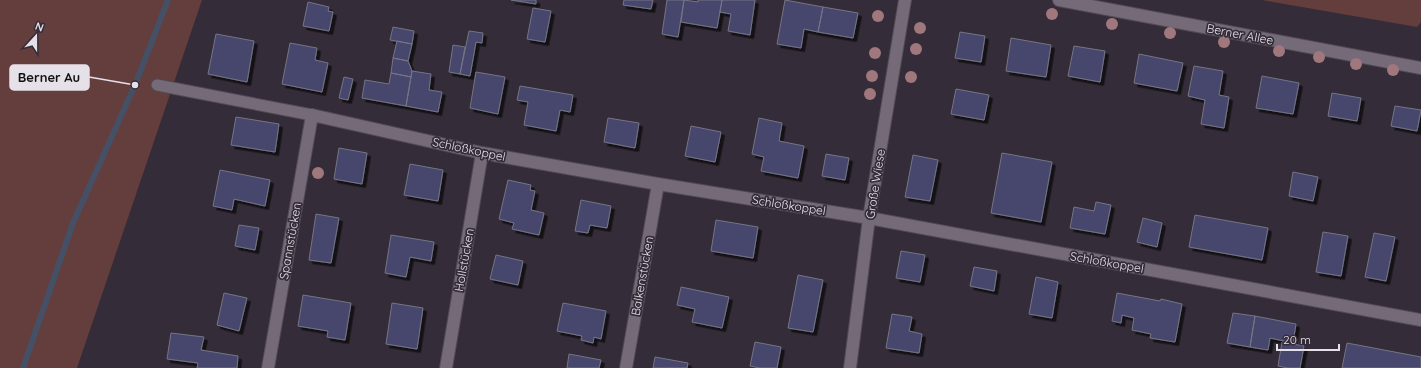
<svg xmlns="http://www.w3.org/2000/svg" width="1421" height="368" font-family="Quicksand,sans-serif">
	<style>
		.green { fill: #633e3d }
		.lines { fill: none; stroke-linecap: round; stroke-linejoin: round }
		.stream { stroke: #455066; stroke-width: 6 }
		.building { fill: #47466d; stroke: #747585; filter: url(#shadow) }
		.service-casing { stroke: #514953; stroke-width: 13 }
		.minor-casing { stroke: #514953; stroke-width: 14 }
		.tertiary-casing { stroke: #514953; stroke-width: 14 }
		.service { stroke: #746a78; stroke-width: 11 }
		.minor { stroke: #746a78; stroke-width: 12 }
		.tertiary { stroke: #746a78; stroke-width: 12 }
		.tree { fill: #9f777c }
		.labels { text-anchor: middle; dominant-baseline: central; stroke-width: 3.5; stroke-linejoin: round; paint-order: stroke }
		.street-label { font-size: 12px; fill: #e6e0e8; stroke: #342c38 }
		.leader { fill: none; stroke: #e6e0e8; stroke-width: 1.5 }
		.callout-dot { fill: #e6e0e8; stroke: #342c38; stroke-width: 1.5 }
		.callout { fill: #e6e0e8; stroke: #e6e0e8; stroke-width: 1.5 }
		.callout-label { font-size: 13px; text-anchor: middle; font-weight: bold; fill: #111 }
	</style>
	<defs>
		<filter id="shadow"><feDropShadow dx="3.5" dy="3.5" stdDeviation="0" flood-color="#0009"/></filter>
	</defs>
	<rect width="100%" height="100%" fill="#342c38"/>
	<path class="green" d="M0 0H202L77 368H0Z
		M1262 0H1421V22L1417 27Z"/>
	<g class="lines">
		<path class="stream" d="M23 368 73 223 135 85 168 0"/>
	</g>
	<path class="building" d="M511 0H536V4Z
		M624 0H653L651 9 623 5Z
		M667 0H684L678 37 662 34Z
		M684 0 698 2V0H722L717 28 681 22Z
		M722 0H755L750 35 728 31 731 14 720 12Z
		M785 0 823 7 818 32 804 29 801 48 777 44Z
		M308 2 329 7 328 11 333 12 329 31 303 26Z
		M823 7 858 13 853 38 818 32Z
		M533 8 551 11 545 42 527 39Z
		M393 27 414 31 412 44 390 40Z
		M469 31 483 33 482 43 476 42 470 76 460 74Z
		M960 32 985 36 981 62 955 58Z
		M216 34 254 41 247 82 208 74Z
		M1011 38 1051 45 1046 77 1006 71Z
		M397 41 412 44 408 61 393 58Z
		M290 43 317 48 315 60 328 63 322 92 282 84Z
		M453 45 465 47 460 74 449 72Z
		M1074 46 1105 51 1100 82 1068 76Z
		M1139 54 1183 63 1177 91 1134 83Z
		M393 58 408 61 412 71 411 77 391 73Z
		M1194 66 1223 71 1219 95 1229 97 1224 128 1201 124 1205 100 1188 96Z
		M412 71 431 74 429 90 442 92 438 112 406 106Z
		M476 72 505 77 498 114 470 108Z
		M391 73 411 77 406 106 362 98 365 80 389 84Z
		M1262 76 1299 83 1293 114 1256 108Z
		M344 77 353 79 348 100 339 98Z
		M520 86 573 95 570 112 560 110 556 131 524 125 528 102 517 100Z
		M956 89 989 95 984 120 951 114Z
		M1332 93 1361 98 1357 121 1328 116Z
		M1395 106 1421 110 1417 131 1391 126Z
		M236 117 279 124 275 152 231 145Z
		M608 118 639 123 635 148 604 142Z
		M759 118 782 123 779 141 804 146 798 178 761 171 764 157 752 154Z
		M691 126 721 132 715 162 685 156Z
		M339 148 367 153 362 184 334 179Z
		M1002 153 1052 162 1041 222 991 213Z
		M826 154 849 158 845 180 822 176Z
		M913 155 938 160 930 201 905 197Z
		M410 164 443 170 438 201 404 195Z
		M220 170 270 180 265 206 234 199 232 210 213 206Z
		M1293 172 1318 177 1313 201 1289 196Z
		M508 180 531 185 530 190 535 191 531 210 544 213 539 235 512 229 514 223 499 219Z
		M581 200 611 206 607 228 590 225 588 233 575 231Z
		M1096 202 1111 205 1105 234 1070 228 1074 207 1094 211Z
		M316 214 339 218 331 263 309 260Z
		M1195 215 1268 228 1262 260 1189 247Z
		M1143 218 1162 223 1157 247 1137 242Z
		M716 220 758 227 753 258 711 251Z
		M239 225 259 228 255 250 235 246Z
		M1323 232 1348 236 1341 276 1316 272Z
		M1374 233 1395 237 1386 281 1365 277Z
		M391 235 434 242 431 261 410 257 406 277 385 273Z
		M901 251 925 255 920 282 896 278Z
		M496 255 523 261 518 285 490 279Z
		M974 267 997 271 994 291 970 286Z
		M798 275 823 280 813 332 788 328Z
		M1036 277 1058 282 1052 318 1029 314Z
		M681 287 729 297 722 328 692 322 695 309 677 305Z
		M224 293 247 298 239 331 217 325Z
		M1117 293 1160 301 1161 299 1182 304 1175 342 1150 338 1151 334 1132 330 1134 318 1122 315 1121 323 1112 321Z
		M303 295 351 303 345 340 327 337 328 331 298 326Z
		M392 303 423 308 417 349 386 344Z
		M563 303 606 311 601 339 594 337 593 343 581 340 582 336 557 331Z
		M1233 313 1255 316 1250 347 1227 343Z
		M892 314 912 317 909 331 922 334 919 353 886 348Z
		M1255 316 1296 324 1293 343 1270 338 1268 350 1250 347Z
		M171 333 204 337 201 350 238 356 237 368H197L198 363 167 359Z
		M755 342 781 347 777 368H760L750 366Z
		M1282 342 1304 346 1300 368H1288L1278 366Z
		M1347 343 1421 357V368H1342Z
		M569 354 601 360 599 368H567Z
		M655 357 688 363 687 368H653Z"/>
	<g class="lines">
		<g class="service-casing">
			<path id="service" d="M157 85 312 115"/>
		</g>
		<g class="minor-casing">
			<path id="minor" d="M268 368 312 115 482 153 658 184 869 218 1421 320
				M446 368 482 153
				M626 368 658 184
				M850 368 869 218 905 0"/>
		</g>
		<g class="tertiary-casing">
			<path id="tertiary" d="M1059 0 1421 68"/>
		</g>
		<use href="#service" class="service"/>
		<use href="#minor" class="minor"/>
		<use href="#tertiary" class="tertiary"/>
	</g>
	<g class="tree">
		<circle cx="1052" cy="14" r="6"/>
		<circle cx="878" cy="16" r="6"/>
		<circle cx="1112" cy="24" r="6"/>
		<circle cx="920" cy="28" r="6"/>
		<circle cx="1170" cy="33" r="6"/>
		<circle cx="1224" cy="42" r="6"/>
		<circle cx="916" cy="49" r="6"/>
		<circle cx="1279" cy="51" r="6"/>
		<circle cx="875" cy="53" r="6"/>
		<circle cx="1319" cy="57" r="6"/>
		<circle cx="1356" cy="64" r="6"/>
		<circle cx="1393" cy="70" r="6"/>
		<circle cx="872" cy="76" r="6"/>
		<circle cx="911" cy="77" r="6"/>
		<circle cx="870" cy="94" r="6"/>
		<circle cx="318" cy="173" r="6"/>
	</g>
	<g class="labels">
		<g class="street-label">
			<text transform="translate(1240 34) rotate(11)">Berner Allee</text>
			<text transform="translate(469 149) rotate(12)">Schloßkoppel</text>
			<text transform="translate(875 184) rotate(-81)">Große Wiese</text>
			<text transform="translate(789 205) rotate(9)">Schloßkoppel</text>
			<text transform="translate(290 241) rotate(-80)">Spannstücken</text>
			<text transform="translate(464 260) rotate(-80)">Hollstücken</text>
			<text transform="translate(1107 262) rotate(10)">Schloßkoppel</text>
			<text transform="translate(642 276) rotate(-80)">Balkenstücken</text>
		</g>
	</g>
	<path class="leader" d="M135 85L89 77"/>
	<circle class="callout-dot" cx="135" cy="85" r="4"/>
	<rect class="callout" x="10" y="65" width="79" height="25" rx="4"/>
	<g class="callout-label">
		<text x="49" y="82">Berner Au</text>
	</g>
	<g transform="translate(36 36) rotate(21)" stroke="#342c38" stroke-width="3" paint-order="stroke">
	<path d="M0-3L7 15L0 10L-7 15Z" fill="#e6e0e8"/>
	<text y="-6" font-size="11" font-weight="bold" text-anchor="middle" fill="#e6e0e8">N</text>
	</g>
	<path d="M1277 344v6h62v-6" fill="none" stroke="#e6e0e8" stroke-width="2"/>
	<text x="1283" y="344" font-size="12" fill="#e6e0e8" stroke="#342c38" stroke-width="3" paint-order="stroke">20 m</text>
</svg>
